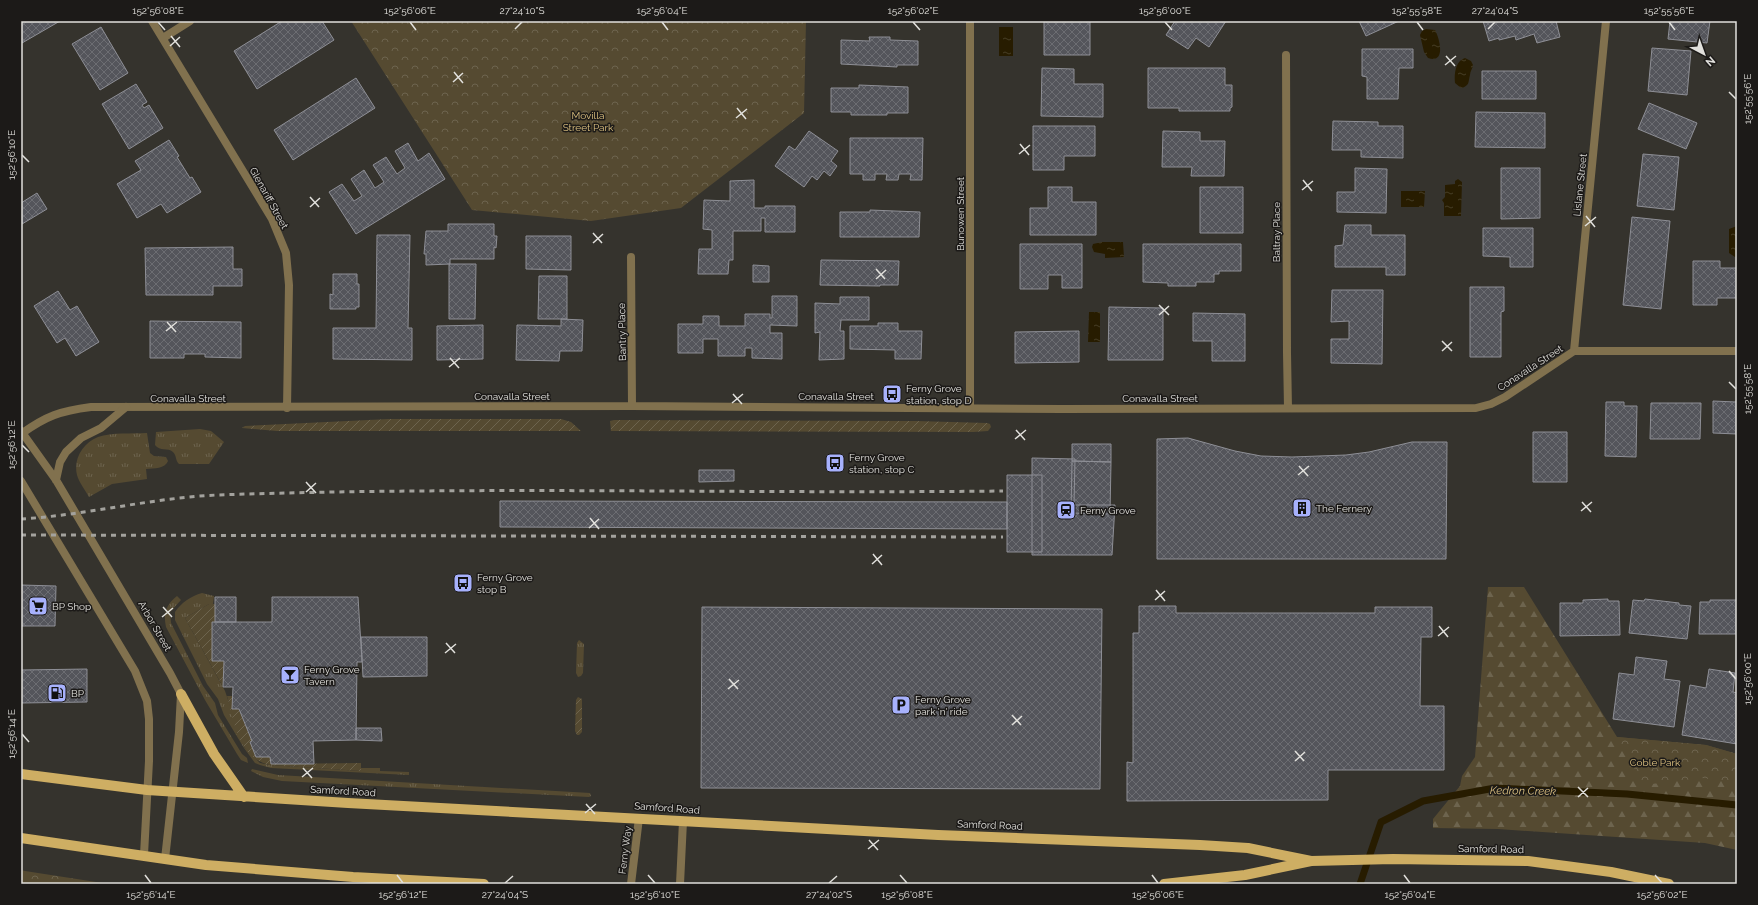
<svg xmlns="http://www.w3.org/2000/svg" width="1758" height="905" font-family="Raleway,sans-serif">
	<style>
		.grass { fill: url(#grass-tufts) }
		.forest { fill: url(#forest-firs) }
		.park { fill: url(#park-crowns) }
		.garden { fill: url(#garden-furrows) }
		.water { fill: url(#water-ripples) }
		.lines { fill: none; stroke-linecap: round; stroke-linejoin: round }
		.stream { stroke: #271c00; stroke-width: 7 }
		.building { fill: url(#building-cross-hatch); stroke: #8e8f96 }
		.minor { stroke: #81714e; stroke-width: 8 }
		.tertiary { stroke: #81714e; stroke-width: 8 }
		.primary { stroke: #ceae63; stroke-width: 10 }
		.rail { stroke: #a3a29d; stroke-width: 3; stroke-dasharray: 5 5; stroke-linecap: butt }
		.ticks { fill: none; stroke: #e1e0dc; stroke-width: 1.5 }
		.labels { text-anchor: middle; dominant-baseline: central; stroke-width: 3; stroke-linejoin: round; paint-order: stroke }
		.park-label { font-size: 10px; fill: #e0c482; stroke: #1c1a18 }
		.street-label { font-size: 10px; fill: #e1e0dc; stroke: #1c1a18 }
		.poi-label { font-size: 10px; fill: #e1e0dc; stroke: #1c1a18; text-anchor: start }
		.water-label { font-size: 11px; font-style: italic; fill: #dec281; stroke: #1c1a18 }
		.neatline { fill: none; stroke: #e1e0dc; stroke-width: 1.5 }
		.ticks-label { font-size: 10px; text-anchor: middle; fill: #e1e0dc }
	</style>
	<defs>
		<pattern id="grass-tufts" width="24" height="20" patternUnits="userSpaceOnUse"><rect width="24" height="20" fill="#554a31"/><path d="M3 7l-1-3M5 7V3M7 7l1-3M15 17l-1-3M17 17v-4M19 17l1-3" fill="none" stroke="#6d644e"/></pattern>
		<pattern id="forest-firs" width="22" height="20" patternUnits="userSpaceOnUse"><rect width="22" height="20" fill="#554a31"/><path d="M5 1l3.5 6h-7zM16 11l3.5 6h-7z" fill="#6d644e"/></pattern>
		<pattern id="park-crowns" width="20" height="18" patternUnits="userSpaceOnUse"><rect width="20" height="18" fill="#554a31"/><path d="M2 6a3 3 0 1 1 6 0M12 15a3 3 0 1 1 6 0" fill="none" stroke="#6d644e"/></pattern>
		<pattern id="garden-furrows" width="10" height="10" patternUnits="userSpaceOnUse"><rect width="10" height="10" fill="#554a31"/><path d="M-1 1l2-2M0 10L10 0M9 11l2-2" fill="none" stroke="#6d644e"/></pattern>
		<pattern id="water-ripples" width="26" height="14" patternUnits="userSpaceOnUse"><rect width="26" height="14" fill="#271c00"/><path d="M2 4q2-2 4 0t4 0M15 11q2-2 4 0t4 0" fill="none" stroke="#463d25"/></pattern>
		<pattern id="building-cross-hatch" width="8" height="8" patternUnits="userSpaceOnUse"><rect width="8" height="8" fill="#54555b"/><path d="M0 0l8 8M0 8l8-8" fill="none" stroke="#6c6d72"/></pattern>
	</defs>
	<rect width="100%" height="100%" fill="#35332d"/>
	<path class="grass" d="M200 429 211 431 224 442 209 464H179C175 460 177 456 173 452 168 447 160 452 155 445L156 432Z
		M147 433 150 453 154 456 166 457 168 461C165 469 154 468 146 469L147 479 112 484 89 497C85 490 79 482 77 475 73 459 83 443 98 437 112 432 132 434 147 433Z
		M202 593 214 596 213 604H209L185 618 225 691 244 747 260 763 270 765 361 771V768H380V771L409 772V775L271 768 260 765 255 763 244 748 224 715 218 699 207 684 175 620V612C181 603 191 596 202 593Z
		M177 596 181 600 170 612 171 623 203 686 215 703 218 715 242 754 247 758 248 763 241 760 237 754 205 700 166 627C163 613 166 605 177 596Z
		M579 640 584 644 583 673 581 676 578 677 576 673 577 643Z
		M252 769 278 775 590 793 591 796 589 797 282 781 263 777 251 771Z"/>
	<path class="forest" d="M1488 587H1524L1617 737 1706 745 1737 754V850L1705 843 1498 829 1433 828V819L1460 786 1462 776 1475 757Z"/>
	<path class="park" d="M351 21H806L804 113 681 208 591 221 472 210Z
		M1617 737 1706 745 1737 754V783L1702 778 1643 785Z
		M21 870 25 871 109 884H21Z"/>
	<path class="garden" d="M389 419H561L571 422 581 431H277L242 428 245 426Z
		M614 420 916 421 987 423 990 424 991 427 988 431 973 432 611 431 610 421Z
		M209 604H215V622H212V661H224L223 687 185 618Z
		M227 696H233L252 741 250 742 256 757H270L272 764 361 763V771L270 765C239 759 234 722 227 696Z
		M578 697 582 699V732L579 735H577L575 731 576 700Z"/>
	<path class="water" d="M999 27H1013V56H999Z
		M1426 29 1435 30C1440 39 1446 64 1428 58L1424 52 1420 35 1422 31Z
		M1465 58 1471 61 1473 65C1473 68 1470 71 1470 75 1468 82 1470 86 1461 88L1455 83C1454 75 1455 61 1465 58Z
		M1458 179 1462 182 1461 216H1444V203L1442 200 1445 197V185L1455 184V181Z
		M1401 191H1425L1424 207H1401Z
		M1737 226V256L1735 257 1729 253V229Z
		M1102 242H1123L1124 257 1105 258V254L1094 252 1092 247 1093 244Z
		M1089 312H1100V342H1088Z"/>
	<g class="lines">
		<path class="stream" d="M1360 884 1381 822 1423 801 1495 788 1627 794 1737 805"/>
	</g>
	<path class="building" d="M21 21H60L22 43 21 41Z
		M282 21H322L334 40 257 89 234 51Z
		M1044 21H1090V55H1044Z
		M1175 21H1226L1209 47 1196 38 1188 49 1166 35Z
		M1359 21H1399L1366 36Z
		M1483 21H1556L1560 37 1537 43 1534 34 1516 40 1515 36 1499 40V38L1489 41Z
		M1670 21H1710L1707 43 1668 39Z
		M101 27 128 73 100 90 72 44Z
		M869 37H890V40L918 41V65H897V67L841 64V40L870 41Z
		M1652 48 1691 51 1687 95 1648 91Z
		M1362 49H1413V68H1399L1398 99H1367V77L1362 76Z
		M1042 68 1074 69V84H1103V117L1041 116Z
		M1148 68H1225V85H1232V107L1230 108V111H1179V108H1148Z
		M1482 71H1536V99H1482Z
		M356 78 375 108 293 160 274 130Z
		M136 84 147 102 142 105 144 108 149 105 163 128 129 149 102 104Z
		M859 85 908 87V113H887V115H851V112H831V88H859Z
		M1649 103 1697 123 1686 149 1638 129Z
		M1476 112 1545 113V148L1475 147Z
		M1333 121 1378 122V126H1403V158L1361 157V150H1332Z
		M1033 126H1095V156H1064V170H1033Z
		M809 131 838 151 831 161 837 166 830 176 824 171 817 180 812 176 804 187 775 166 789 146 795 150Z
		M1163 131 1200 132V141H1225L1224 176H1191L1192 167H1162Z
		M850 138H923L922 180H910L911 174H899L898 180H886L887 174H875V180H863V174H850Z
		M169 140 179 156 177 157 190 178 192 177 201 192 167 213 161 204 137 218 117 184 141 170 135 161Z
		M408 143 418 161 429 153 445 179 356 234 329 192 342 184 354 201 362 196 351 179 364 170 375 188 384 182 373 165 386 157 397 174 405 168 395 151Z
		M1643 154 1679 157 1674 210 1637 206Z
		M1355 168 1387 169 1386 213 1337 212V192H1355Z
		M1501 168H1540V218L1501 219Z
		M754 180V208H765V206H795V232H765V218H761V231H733V260H729L728 274H698L699 249H712V230L703 229 704 200 730 201V181Z
		M1048 187H1072V202H1096V235H1030V208H1048Z
		M1200 187H1243V233H1200Z
		M37 193 47 209 22 224 21 203Z
		M870 210 920 212 919 237H840V212H870Z
		M1632 217 1670 221 1661 309 1623 305Z
		M448 224H494V236H497L496 248 494 247V259H450V264L426 265V254H424L426 231H448Z
		M1345 225H1371V235H1405V275H1386V267H1335V246L1343 245Z
		M1483 228H1533V267H1510V257L1483 256Z
		M377 235H410L408 328H412V360L333 359V328H376Z
		M526 236H571V270L526 269Z
		M1020 244H1082V288H1062V275H1048V289H1020Z
		M1143 244H1241V271H1219V274H1214V282H1196V286H1168V283L1143 282Z
		M233 247V269H242V286H213V295H146L145 248Z
		M821 260 899 261 898 285H880V286L820 285Z
		M1693 261H1720V268H1737V298H1717V305H1693Z
		M449 264H476L475 319H449Z
		M753 265 769 266V282H753Z
		M333 274H357V284H359V307H356V309H330V294L333 295Z
		M539 276H567V319H538Z
		M1470 287H1504V311L1501 312V357H1470Z
		M1332 290H1383L1382 364 1331 363V339H1349V321L1331 322Z
		M58 291 70 310 77 306 99 342 76 356 65 338 57 343 34 306Z
		M772 296H797V326L770 325V333H782V359L752 358V348H745V356H718V339H703V353H678V324H703V316H719V326H745V314H770V318H772Z
		M840 297H869V320H841L840 331H844V359L819 360 820 332 815 333V303L840 304Z
		M1109 307 1163 308V360H1108Z
		M1193 313 1245 314V361H1212V341H1193Z
		M561 319 583 320 582 351H560L559 361 516 360 517 325 561 326Z
		M150 321 241 322V358L205 357V354H184V358H150Z
		M878 323H898V331H922L921 359H895V350L850 349V326H878Z
		M483 325V359L437 360V326Z
		M1079 331V362L1015 363V332Z
		M1737 398V434L1713 433V401L1736 402Z
		M1606 402H1624V406H1637L1636 457 1605 456Z
		M1651 403H1701L1700 439H1650Z
		M1533 432H1567V482H1533Z
		M1188 438 1235 451 1261 456 1292 457 1346 455 1369 452 1412 442H1447L1446 559H1157V439Z
		M1072 444H1111V462L1072 461Z
		M1032 458 1075 459 1074 505H1115L1112 555H1032Z
		M1072 461 1111 462 1110 514 1071 513Z
		M699 470H734V481L699 482Z
		M1007 475H1042V552H1007Z
		M500 501 1007 502V529L500 527Z
		M21 585 56 586 55 626H21Z
		M215 597H236V622H215Z
		M272 597H358L362 662H357L356 740 313 741 314 764H271L270 757H256L250 742 252 741 239 709H232L233 687H223L224 661H212V622H272Z
		M1608 599V601H1619L1620 635 1560 636V603H1583V600Z
		M1645 599 1679 603V605L1691 606 1687 639 1629 633 1633 600 1644 601Z
		M1710 600H1737V634H1699L1700 602H1710Z
		M1139 606H1176V613H1375V607H1432V637H1421L1420 706H1444V770H1328V800L1127 801V762L1133 763V633H1139Z
		M702 607 1102 609 1100 789 701 788Z
		M361 637H427V676L363 677Z
		M1636 657 1667 661 1664 679 1680 681 1674 727 1613 719 1619 673 1634 675Z
		M87 669V702L21 703V670Z
		M1709 669 1735 673 1733 692 1737 693V744L1682 735 1690 685 1706 688Z
		M356 728H381L382 741 356 740Z"/>
	<g class="lines">
		<path class="minor" d="M152 21 272 219 286 253 289 285 287 408
			M163 38 190 21
			M1286 55 1287 353 1288 408
			M631 257 632 406
			M1574 351 1606 21
			M970 407V21
			M21 434C46 416 60 411 91 407L632 406 1062 409 1476 408 1491 404 1505 397 1574 351H1737"/>
		<path class="tertiary" d="M21 431 56 480 170 673 181 694 179 732 165 859
			M56 480 60 462 66 452 81 438 101 428 126 407
			M21 481 135 671 147 701 149 719V761L144 855
			M631 884 639 818
			M680 884 683 821"/>
		<path class="primary" d="M181 694 214 754 244 797
			M21 774 147 790 348 803 938 835 1200 845 1248 848 1311 861
			M21 838 206 865 353 877 484 884
			M1164 884 1245 875 1311 861 1393 859 1528 861 1611 872 1669 884"/>
		<path class="rail" d="M21 519C87 515 151 498 217 495 479 486 741 494 1003 491
			M21 535 1003 537"/>
	</g>
	<path class="ticks" d="M158 22 165 30M410 22 416 30M662 22 668 30M913 22 920 30M1165 22 1172 30M1417 22 1423 30M1669 22 1675 30M515 29 522 22M1488 29 1495 22M171 36 180 47M170 46 180 37M1446 56 1455 66M1445 65 1456 56M454 72 463 83M453 82 463 73M1729 92 1736 99M737 108 746 119M736 118 747 109M1020 144 1029 155M1019 154 1030 145M22 155 29 162M1303 180 1312 191M1302 190 1313 181M310 197 319 207M310 207 320 198M1586 216 1595 227M1585 226 1596 217M593 233 602 243M593 243 603 234M876 269 885 279M876 279 886 270M1159 305 1169 315M1159 315 1169 306M167 322 176 332M166 331 177 322M1442 341 1452 351M1442 351 1452 342M450 358 459 368M449 367 460 358M1729 382 1736 389M733 394 742 404M732 403 743 394M1016 430 1025 440M1015 439 1026 430M22 445 29 452M1299 466 1308 476M1298 475 1309 466M306 482 316 493M306 492 316 483M1582 502 1591 512M1581 511 1592 502M590 518 599 529M589 528 599 519M873 554 882 565M872 564 882 555M1156 590 1165 601M1155 600 1165 591M163 607 172 617M162 617 173 608M1439 626 1448 637M1438 636 1449 627M446 643 455 653M445 653 456 644M1729 671 1736 679M729 679 738 689M728 689 739 680M1012 715 1021 725M1012 725 1022 716M22 734 29 742M1295 751 1304 761M1295 761 1305 752M303 768 312 778M302 777 313 768M1578 787 1588 797M1578 797 1588 788M586 804 595 814M585 813 596 804M869 840 878 850M868 849 879 840M145 875 151 883M397 875 403 883M648 875 655 883M900 875 907 883M1152 875 1158 883M1404 875 1410 883M1655 875 1662 883M505 883 513 876M829 883 837 876"/>
	<defs>
		<g id="bus-square" transform="scale(1)"><rect x="-9" y="-9" width="18" height="18" rx="4" fill="#a7b1fc" stroke="#1c1a18"/><path d="M-5-6H5V4H4V6H2V4H-2V6H-4V4H-5ZM-3.5-4V0h7V-4ZM-3.5 1.2v1.5H-2V1.2ZM2 1.2v1.5H3.5V1.2Z" fill="#111"/></g>
		<g id="building-square" transform="scale(1)"><rect x="-9" y="-9" width="18" height="18" rx="4" fill="#a7b1fc" stroke="#1c1a18"/><path d="M-4-6H4V6H1V3H-1V6H-4ZM-2.5-4.3h1.7v1.8h-1.7ZM.8-4.3h1.7v1.8H.8ZM-2.5-1h1.7V.8h-1.7ZM.8-1h1.7V.8H.8Z" fill="#111"/></g>
		<g id="station-square" transform="scale(1)"><rect x="-9" y="-9" width="18" height="18" rx="4" fill="#a7b1fc" stroke="#1c1a18"/><path d="M-3-6H3Q5-6 5-4V2Q5 4 3 4L4.5 6H3L1.5 4h-3L-3 6H-4.5L-3 4Q-5 4-5 2V-4Q-5-6-3-6ZM-3.5-4v3h7v-3ZM-3.5 1v1.5H-2V1ZM2 1v1.5H3.5V1Z" fill="#111"/></g>
		<g id="supermarket-square" transform="scale(1)"><rect x="-9" y="-9" width="18" height="18" rx="4" fill="#a7b1fc" stroke="#1c1a18"/><path d="M-6-5.5h2.5l.6 2H6L4.5 2H-2.5L-4.4-4H-6ZM-1.5 3.2a1.3 1.3 0 1 0 .1 0ZM3 3.2a1.3 1.3 0 1 0 .1 0Z" fill="#111"/></g>
		<g id="bar-square" transform="scale(1)"><rect x="-9" y="-9" width="18" height="18" rx="4" fill="#a7b1fc" stroke="#1c1a18"/><path d="M-6-5H6L.8 .8V4.5H3.5V6h-7V4.5H-.8V.8Z" fill="#111"/></g>
		<g id="fuel-square" transform="scale(1)"><rect x="-9" y="-9" width="18" height="18" rx="4" fill="#a7b1fc" stroke="#1c1a18"/><path d="M-5.5-6h7V0h2V4h1.3V-2.5L3-4.5l.8-.8L6-3V5H2.5V1h-1V6h-7ZM-4.2-4.7v3.2H.2V-4.7Z" fill="#111"/></g>
		<g id="parking-square" transform="scale(1)"><rect x="-9" y="-9" width="18" height="18" rx="4" fill="#a7b1fc" stroke="#1c1a18"/><path d="M-3.5-5.5H1a3.5 3.5 0 0 1 0 7H-1V5.5H-3.5ZM-1-3.4V-.6H.8a1.4 1.4 0 0 0 0-2.8Z" fill="#111"/></g>
	</defs>
	<g fill-rule="evenodd">
		<use href="#bus-square" x="892" y="394"/>
		<use href="#bus-square" x="835" y="463"/>
		<use href="#building-square" x="1302" y="508"/>
		<use href="#station-square" x="1066" y="510"/>
		<use href="#bus-square" x="463" y="583"/>
		<use href="#supermarket-square" x="38" y="606"/>
		<use href="#bar-square" x="290" y="675"/>
		<use href="#fuel-square" x="57" y="693"/>
		<use href="#parking-square" x="901" y="705"/>
	</g>
	<g class="labels">
		<g class="park-label">
			<text x="588" y="115">Movilla<tspan x="588" dy="12">Street Park</tspan></text>
			<text x="1655" y="762">Coble Park</text>
		</g>
		<g class="street-label">
			<text transform="translate(1580 185) rotate(-84)">Lislane Street</text>
			<text transform="translate(269 198) rotate(61)">Glenariff Street</text>
			<text transform="translate(960 214) rotate(-90)">Bunowen Street</text>
			<text transform="translate(1276 232) rotate(-90)">Baltray Place</text>
			<text transform="translate(622 332) rotate(-91)">Bantry Place</text>
			<text transform="translate(1530 368) rotate(-33)">Conavalla Street</text>
			<text x="512" y="396">Conavalla Street</text>
			<text x="836" y="396">Conavalla Street</text>
			<text x="188" y="398">Conavalla Street</text>
			<text x="1160" y="398">Conavalla Street</text>
			<text transform="translate(155 626) rotate(60)">Arbor Street</text>
			<text transform="translate(343 791) rotate(3)">Samford Road</text>
			<text transform="translate(667 808) rotate(4)">Samford Road</text>
			<text transform="translate(990 825) rotate(2)">Samford Road</text>
			<text transform="translate(1491 849) rotate(1)">Samford Road</text>
			<text transform="translate(625 850) rotate(-83)">Ferny Way</text>
		</g>
		<g class="poi-label">
			<text x="906" y="388">Ferny Grove<tspan x="906" dy="12">station, stop D</tspan></text>
			<text x="849" y="457">Ferny Grove<tspan x="849" dy="12">station, stop C</tspan></text>
			<text x="1316" y="508">The Fernery</text>
			<text x="1080" y="510">Ferny Grove</text>
			<text x="477" y="577">Ferny Grove<tspan x="477" dy="12">stop B</tspan></text>
			<text x="52" y="606">BP Shop</text>
			<text x="304" y="669">Ferny Grove<tspan x="304" dy="12">Tavern</tspan></text>
			<text x="71" y="693">BP</text>
			<text x="915" y="699">Ferny Grove<tspan x="915" dy="12">park 'n' ride</tspan></text>
		</g>
		<g class="water-label">
			<text transform="translate(1523 791) rotate(1)">Kedron Creek</text>
		</g>
	</g>
	<rect width="1758" height="905" fill="none" stroke="#1c1a18" stroke-width="44"/>
	<g transform="translate(1704 54) rotate(139)" stroke="#1c1a18" stroke-width="3" paint-order="stroke">
	<path d="M0-3L7 15L0 10L-7 15Z" fill="#e1e0dc"/>
	<text y="-6" font-size="11" font-weight="bold" text-anchor="middle" fill="#e1e0dc">N</text>
	</g>
	<rect x="22" y="22" width="1714" height="861" class="neatline"/>
	<g class="ticks-label">
		<text x="158" y="14">152°56'08"E</text>
		<text x="410" y="14">152°56'06"E</text>
		<text x="522" y="14">27°24'10"S</text>
		<text x="662" y="14">152°56'04"E</text>
		<text x="913" y="14">152°56'02"E</text>
		<text x="1165" y="14">152°56'00"E</text>
		<text x="1417" y="14">152°55'58"E</text>
		<text x="1495" y="14">27°24'04"S</text>
		<text x="1669" y="14">152°55'56"E</text>
		<text transform="translate(1747 99) rotate(-90)" y="4">152°55'56"E</text>
		<text transform="translate(11 155) rotate(-90)" y="4">152°56'10"E</text>
		<text transform="translate(1747 389) rotate(-90)" y="4">152°55'58"E</text>
		<text transform="translate(11 445) rotate(-90)" y="4">152°56'12"E</text>
		<text transform="translate(1747 679) rotate(-90)" y="4">152°56'00"E</text>
		<text transform="translate(11 734) rotate(-90)" y="4">152°56'14"E</text>
		<text x="151" y="898">152°56'14"E</text>
		<text x="403" y="898">152°56'12"E</text>
		<text x="505" y="898">27°24'04"S</text>
		<text x="655" y="898">152°56'10"E</text>
		<text x="829" y="898">27°24'02"S</text>
		<text x="907" y="898">152°56'08"E</text>
		<text x="1158" y="898">152°56'06"E</text>
		<text x="1410" y="898">152°56'04"E</text>
		<text x="1662" y="898">152°56'02"E</text>
	</g>
</svg>
